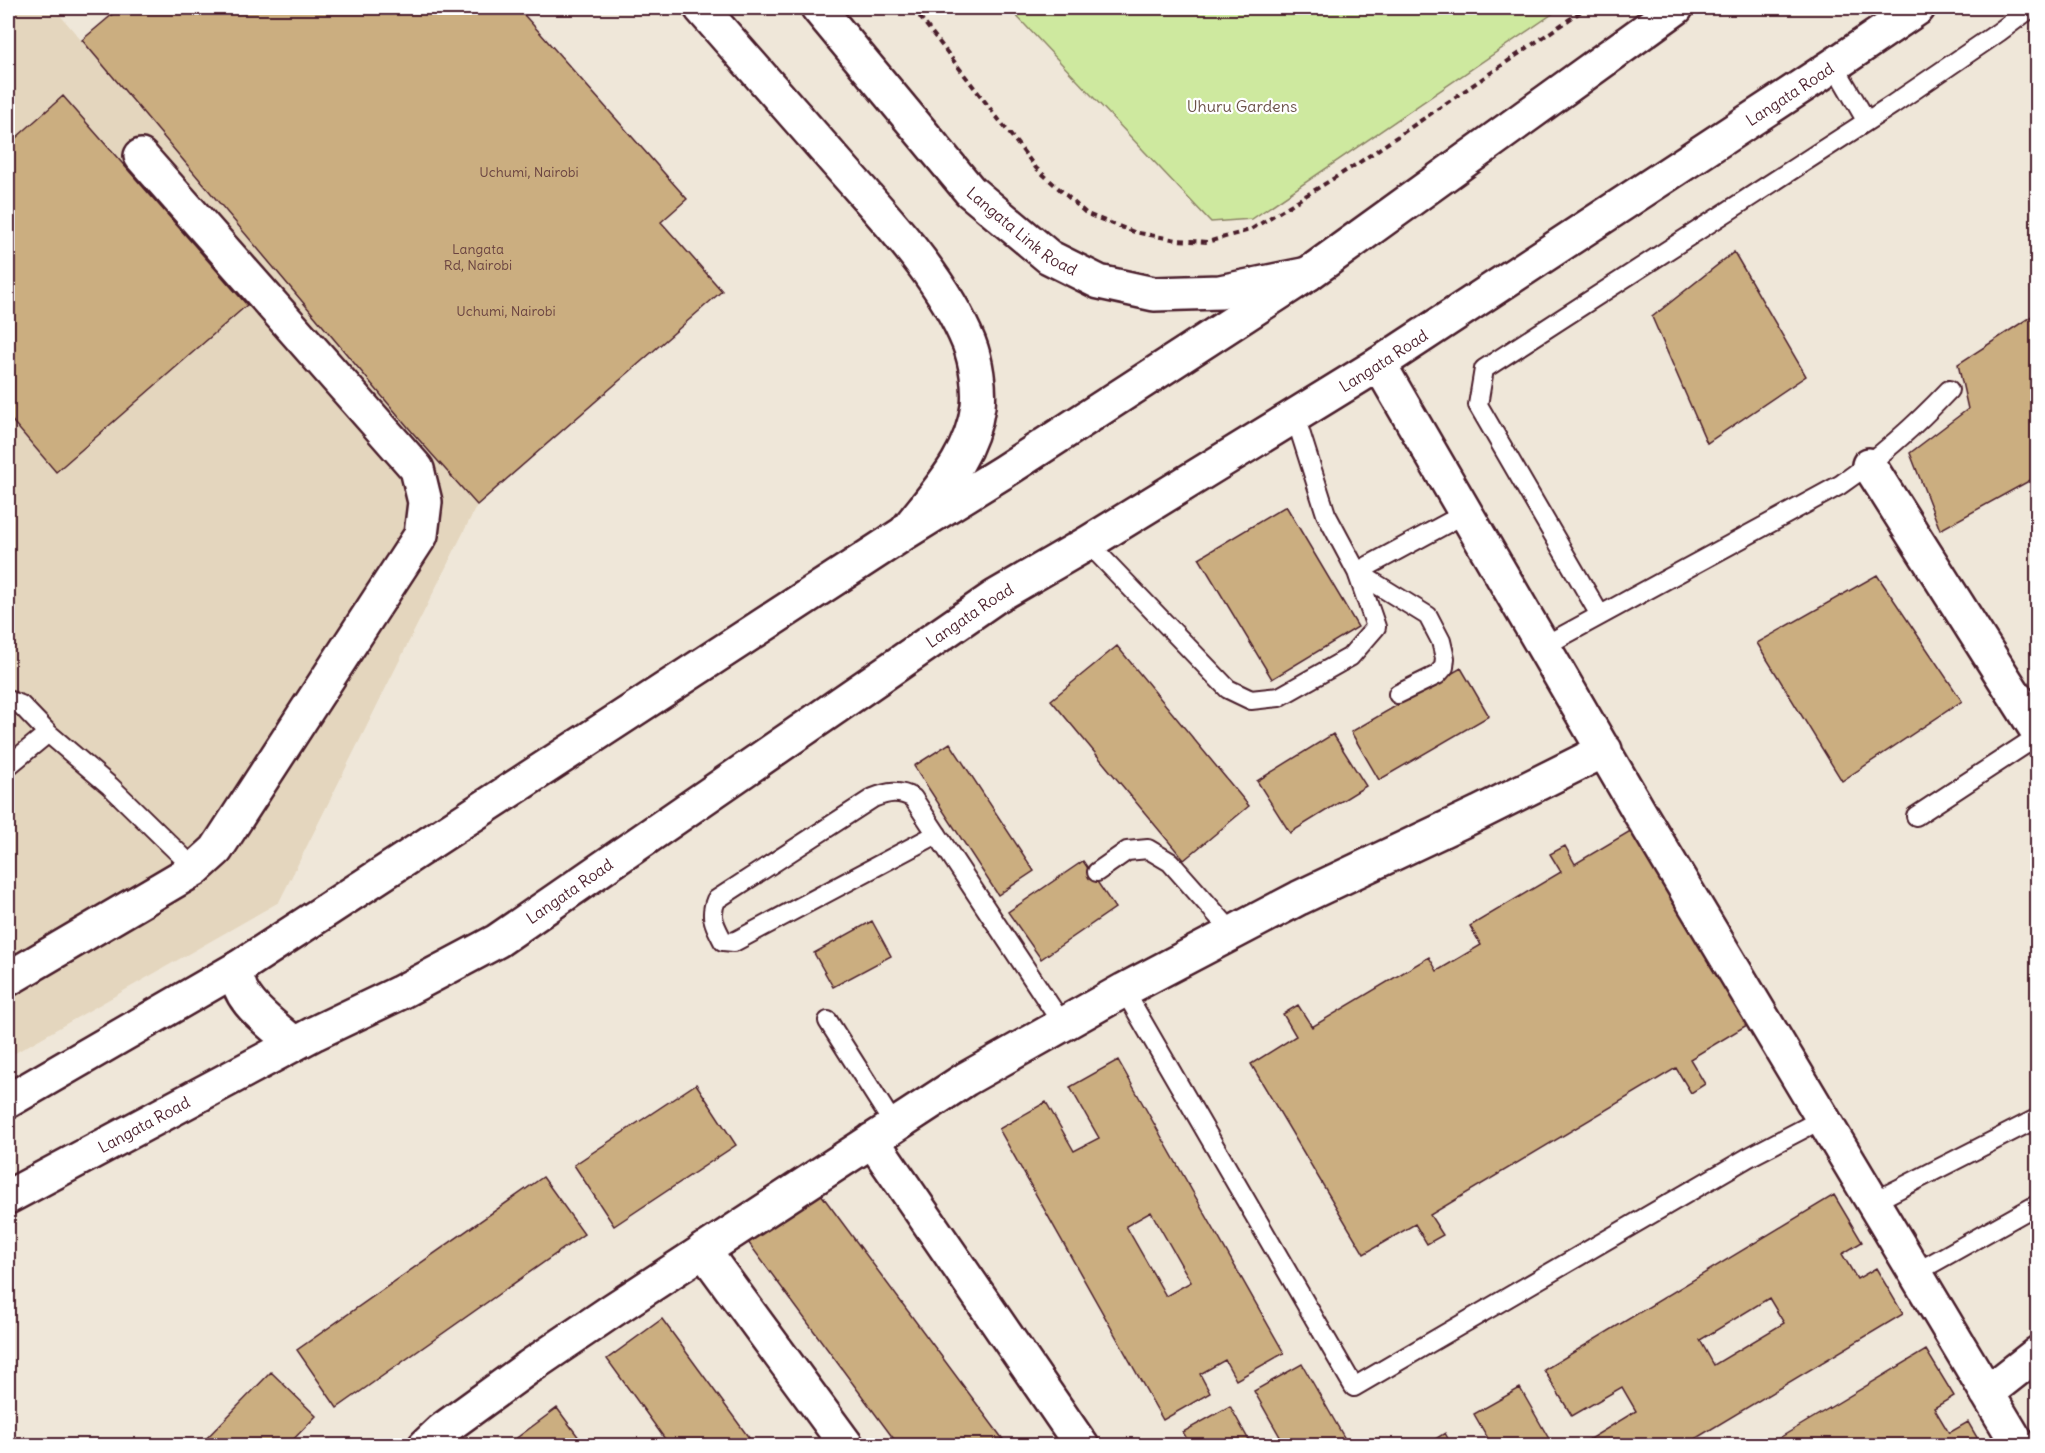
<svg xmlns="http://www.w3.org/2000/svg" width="2045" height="1453" font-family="Delius,sans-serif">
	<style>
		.built { fill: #e4d6be }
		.green { fill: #cee99f; stroke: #8c8465; stroke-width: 1.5 }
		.building { fill: #cbae80; stroke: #4a1f2b; stroke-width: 1.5; fill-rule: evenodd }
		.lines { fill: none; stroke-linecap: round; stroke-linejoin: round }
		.service-casing { stroke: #4a1f2b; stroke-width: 22 }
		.minor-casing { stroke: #4a1f2b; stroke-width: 38 }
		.tertiary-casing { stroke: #4a1f2b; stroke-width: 38 }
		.secondary-casing { stroke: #4a1f2b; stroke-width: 38 }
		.path { stroke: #4a1f2b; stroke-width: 4; stroke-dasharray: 6 4.5; stroke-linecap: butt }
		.service { stroke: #fff; stroke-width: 18 }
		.minor { stroke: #fff; stroke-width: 33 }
		.tertiary { stroke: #fff; stroke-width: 33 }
		.secondary { stroke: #fff; stroke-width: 33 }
		.labels { text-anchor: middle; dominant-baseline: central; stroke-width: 4.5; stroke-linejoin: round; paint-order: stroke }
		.number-label { font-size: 14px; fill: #6a4340 }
		.street-label { font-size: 16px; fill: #4a1f2b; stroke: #fff }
		.park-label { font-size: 16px; fill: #6b5248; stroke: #fff }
	</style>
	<rect width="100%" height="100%" fill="#efe7d9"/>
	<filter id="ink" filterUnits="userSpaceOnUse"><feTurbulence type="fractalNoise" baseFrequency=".0167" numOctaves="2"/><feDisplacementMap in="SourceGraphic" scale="12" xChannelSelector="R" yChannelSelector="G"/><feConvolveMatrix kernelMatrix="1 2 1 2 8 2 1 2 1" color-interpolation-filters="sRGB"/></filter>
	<g filter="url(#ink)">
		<path class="built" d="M8 8H54L413 433 477 505 279 902 8 1057Z"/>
		<path class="green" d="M1009 8H1561L1252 219 1211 222Z"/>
		<path class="building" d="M120 8H518L687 199 661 222 722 291 477 505 413 433 82 40Z
			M63 96 247 305 56 472 8 416V145Z
			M1734 252 1806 376 1707 443 1652 317Z
			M2038 312V476L1940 530 1910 453 1968 409 1958 364Z
			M1286 506 1358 627 1272 679 1199 558Z
			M1877 575 1962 701 1842 781 1757 643Z
			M1117 646 1249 806 1184 860 1051 700Z
			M1461 668 1489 716 1379 780 1351 732Z
			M1333 734 1366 786 1290 833 1257 781Z
			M950 743 1034 871 998 895 914 766Z
			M1632 830 1747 1025 1690 1059 1705 1084 1691 1093 1676 1068 1430 1215 1443 1235 1427 1244 1415 1224 1364 1254 1251 1064 1296 1036 1283 1014 1298 1005 1312 1027 1429 957 1437 971 1481 945 1470 926 1561 872 1550 854 1565 846 1575 864Z
			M1083 861 1115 908 1041 959 1008 912Z
			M872 921 891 956 833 987 814 953Z
			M1118 1060 1284 1353 1236 1380 1225 1360 1200 1374 1210 1393 1163 1420 999 1129 1046 1102 1074 1151 1099 1138 1070 1087ZM1151 1212 1191 1282 1166 1296 1126 1226Z
			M696 1084 736 1145 614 1226 574 1165Z
			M543 1177 584 1234 337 1408 297 1350Z
			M818 1190 1008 1446H899L748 1242Z
			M1834 1195 1862 1242 1842 1254 1857 1279 1876 1268 1903 1314 1683 1446H1591L1588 1440 1636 1411 1622 1387 1572 1416 1544 1370ZM1769 1298 1784 1323 1714 1365 1700 1340Z
			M662 1319 755 1446H670L607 1359Z
			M1926 1350 1954 1396 1934 1408 1949 1433 1968 1422 1982 1446H1766Z
			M1302 1364 1349 1446H1277L1283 1442 1254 1391Z
			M271 1372 316 1416 287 1446H199Z
			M1520 1388 1553 1446H1484L1490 1442 1474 1414Z
			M1230 1406 1252 1446H1191L1183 1432Z
			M557 1408 585 1446H512L510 1443Z
			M1445 1433 1452 1446H1424Z"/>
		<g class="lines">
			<g class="service-casing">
				<path id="service" d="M1834 65 1866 120
					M1088 543 1228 689 1251 700 1279 697 1350 657 1376 627 1357 572 1326 514 1295 416
					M1357 572 1428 616 1441 641 1445 658 1444 667 1437 675 1398 694
					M1357 572 1466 513
					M1600 615 1478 405 1484 369 1892 105 1999 32 2031 8
					M1544 646 1840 485C1880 457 1915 426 1949 390
					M8 700 21 705 48 733 8 766
					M48 733 110 786 195 869
					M1916 816 2038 736
					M937 834 734 942 723 941C715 925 709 917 716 900L873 798C888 792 899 790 913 798L1063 1025
					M1097 872 1127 851 1148 849 1170 862 1233 933
					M1124 990 1354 1387 1749 1157 1824 1118
					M828 1021 894 1125
					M1873 1202 2038 1118
					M1915 1273 2038 1204"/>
			</g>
			<g class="minor-casing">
				<path id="minor" d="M1379 364 1640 813 2019 1446
					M1869 465 2038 732
					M8 979 195 869 216 850 421 535 425 502 417 469 141 156
					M872 1140 1082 1446
					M703 1250 847 1446
					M1987 1393 2038 1353
					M425 1446 442 1430 529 1367 613 1310 966 1079 1124 990 1299 898 1479 813 1605 750"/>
			</g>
			<g class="tertiary-casing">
				<g id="tertiary">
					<path d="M701 8C749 62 797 117 845 172 890 223 943 279 969 343 976 361 980 387 978 406 971 458 937 491 907 530"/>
					<path id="s1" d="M818 8 970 191 1049 257 1099 282 1154 294 1220 292 1308 274"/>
				</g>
			</g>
			<g class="secondary-casing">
				<g id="secondary">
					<path d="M238 968C232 999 274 1025 294 1044"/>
					<path d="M8 1101 238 968 906 532 1003 472 1308 274 1676 8"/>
					<path id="s2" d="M8 1197 315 1033 399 993 497 941 995 597 1088 543 1379 364 1834 65 1918 8"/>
				</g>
			</g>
			<path class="path" d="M913 8 1036 168 1087 214 1134 232 1177 240 1207 242 1250 230 1357 164 1586 8"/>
			<use href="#service" class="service"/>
			<use href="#minor" class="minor"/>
			<use href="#tertiary" class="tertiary"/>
			<use href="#secondary" class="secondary"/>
		</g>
	</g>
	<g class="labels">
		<g class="number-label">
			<text x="529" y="172">Uchumi, Nairobi</text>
			<text x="478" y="249">Langata<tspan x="478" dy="16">Rd, Nairobi</tspan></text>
			<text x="506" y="311">Uchumi, Nairobi</text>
		</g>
		<g class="street-label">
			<text stroke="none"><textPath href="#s2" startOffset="2098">Langata Road</textPath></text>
			<text stroke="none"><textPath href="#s1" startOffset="304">Langata Link Road</textPath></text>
			<text stroke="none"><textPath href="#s2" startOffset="1612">Langata Road</textPath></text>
			<text stroke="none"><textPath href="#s2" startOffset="1126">Langata Road</textPath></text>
			<text stroke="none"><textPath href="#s2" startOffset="640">Langata Road</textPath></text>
			<text stroke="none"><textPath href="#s2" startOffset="154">Langata Road</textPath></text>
		</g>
		<g class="park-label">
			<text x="1242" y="106">Uhuru Gardens</text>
		</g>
	</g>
	<rect width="2045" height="1453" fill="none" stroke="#fff" stroke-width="30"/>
	<rect x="15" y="15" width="2015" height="1423" fill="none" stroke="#4a1f2b" stroke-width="2" filter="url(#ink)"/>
</svg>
